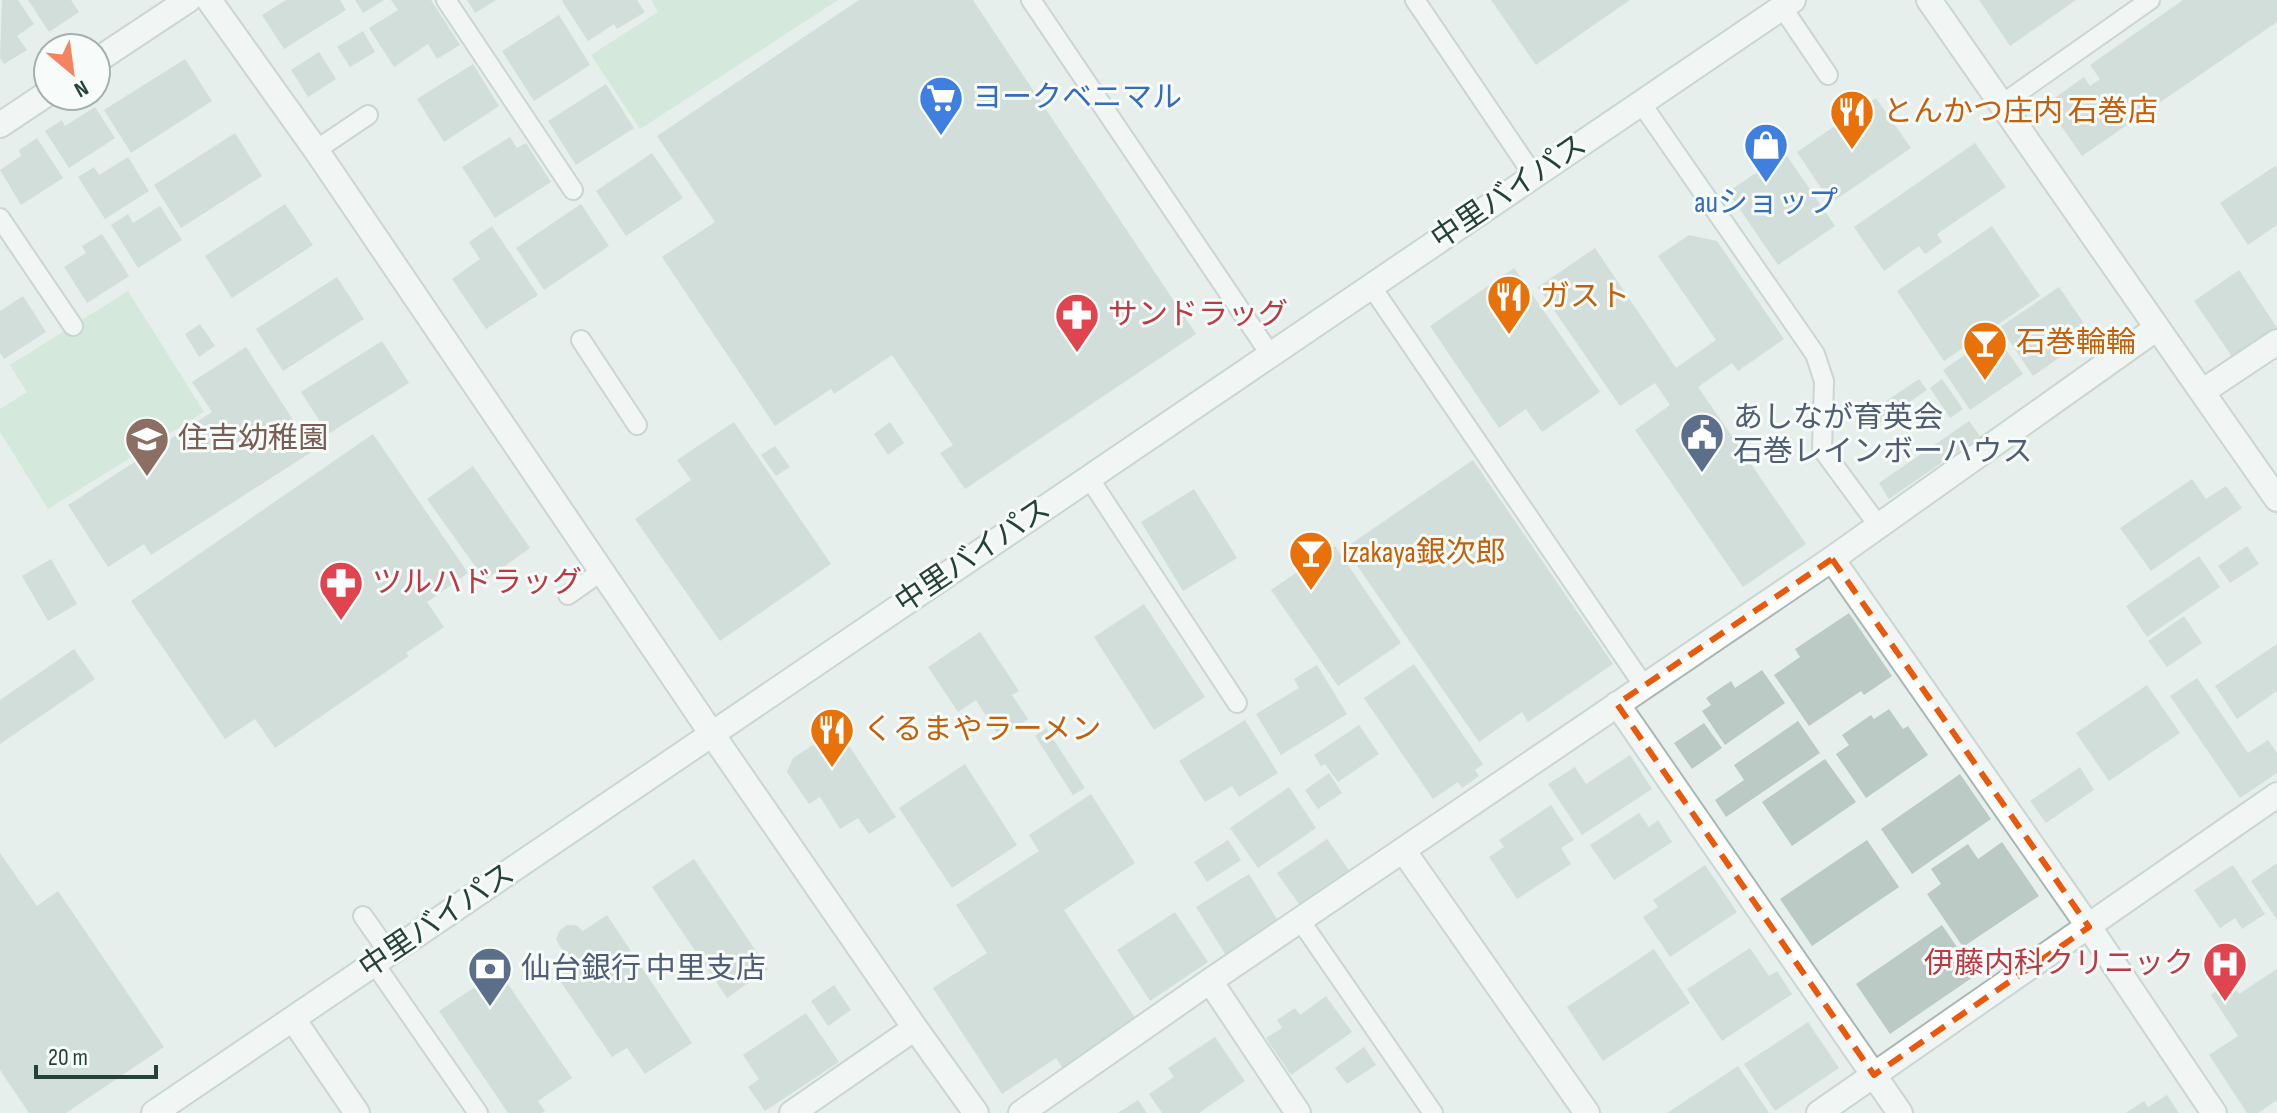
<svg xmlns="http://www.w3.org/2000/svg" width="2277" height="1113" font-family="'Sofia Sans Condensed','Noto Sans JP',sans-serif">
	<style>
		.green { fill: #bfe0c8 }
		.building { fill: #bbcac4 }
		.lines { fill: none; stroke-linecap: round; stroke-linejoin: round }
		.lane-casing { stroke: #a8b8b2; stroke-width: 22 }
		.street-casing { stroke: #a8b8b2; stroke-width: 28 }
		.secondary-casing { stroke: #a4bbb3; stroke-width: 28 }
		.lane { stroke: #fff; stroke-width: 18 }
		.street { stroke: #fff; stroke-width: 24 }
		.secondary { stroke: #fff; stroke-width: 24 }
		.marked { fill: none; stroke: #e8590c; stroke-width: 6; stroke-dasharray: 16 10; stroke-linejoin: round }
		.labels { text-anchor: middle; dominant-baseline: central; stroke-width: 6; stroke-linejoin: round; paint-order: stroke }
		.shop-label { font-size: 30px; fill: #366cbe; stroke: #f7fbf9; text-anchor: start }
		.food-label { font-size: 30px; fill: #c56008; stroke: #f7fbf9; text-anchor: start }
		.street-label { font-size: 30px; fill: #24423a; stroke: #f7fbf9 }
		.health-label { font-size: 30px; fill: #be3a42; stroke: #f7fbf9; text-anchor: start }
		.service-label { font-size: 30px; fill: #4e5e75; stroke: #f7fbf9; text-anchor: start }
		.education-label { font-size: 30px; fill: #785e54; stroke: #f7fbf9; text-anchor: start }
	</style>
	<rect width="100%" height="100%" fill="#e6efeb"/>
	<path class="green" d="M651 0H838L640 129 591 55 658 12Z
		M128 291 204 412 48 509 0 432V409L27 392 10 365Z"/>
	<path class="building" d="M2 0H18L34 24 17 36 27 50 4 64 0 58Z
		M28 0H71L79 12 49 32Z
		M286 0H340L346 10 284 49 262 15Z
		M355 0H384L363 13Z
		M391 0H431L460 45 437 59 428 44 394 67 369 28 398 10Z
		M467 0H496L475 13Z
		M564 0H637L645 12 617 29 614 24 588 41 562 1Z
		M859 0H973L1196 334 965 489 940 453 953 445 892 355 834 394 831 389 775 426 662 257 715 222 657 136Z
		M1491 0H1630L1536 65Z
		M1979 0H2076L2010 46Z
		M2183 0H2277V22L2082 156 2046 104 2084 77 2090 86 2100 79 2090 65Z
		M559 15 590 65 534 101 502 51Z
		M363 31 375 52 350 67 337 47Z
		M319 52 336 79 308 97 291 70Z
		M185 59 212 101 131 153 104 110Z
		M473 64 499 106 444 142 417 99Z
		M606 84 634 128 576 165 548 121Z
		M1876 98 1911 148 1831 203 1797 152Z
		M95 107 115 138 69 168 45 131 62 120 65 126Z
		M235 133 262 176 181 228 154 185Z
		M510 137 517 148 526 143 551 182 495 218 462 167Z
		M37 138 63 178 21 205 0 170 21 156 19 150Z
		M1975 143 2006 187 1937 234 1942 242 1925 254 1919 246 1884 271 1854 227Z
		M652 153 683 198 626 236 596 191Z
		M1785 153 1835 226 1778 265 1728 192Z
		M128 157 149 191 105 219 78 177 94 167 99 175Z
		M2275 166 2277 169V225L2248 245 2220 203Z
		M285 204 313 245 232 298 205 256Z
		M581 204 609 246 544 290 516 248Z
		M160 206 182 240 138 268 111 225 128 214 133 223Z
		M492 226 538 295 486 329 452 279 480 259 469 242Z
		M1992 226 2040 296 1944 361 1897 291Z
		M102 234 129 276 87 303 64 267 86 253 82 246Z
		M1689 235 1717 241 1784 339 1738 371 1732 363 1698 387 1806 544 1743 587 1635 430 1670 405 1655 383 1620 406 1538 287 1595 248 1676 368 1716 340 1658 256Z
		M1514 268 1600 392 1542 432 1526 409 1499 428 1430 326Z
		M2239 270 2277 328 2233 358 2194 301Z
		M337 277 364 319 283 371 256 329Z
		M2059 287 2092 335 2033 376 2000 327Z
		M23 296 46 332 4 359 0 353V311Z
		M200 324 215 346 199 357 185 334Z
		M1995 334 2023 374 1970 410 1943 370Z
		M382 341 409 383 328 434 301 392Z
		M246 347 313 451 151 555 144 544 108 567 68 505 212 412 192 382Z
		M1919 379 1927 390 1869 430 1861 418Z
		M1942 379 1963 409 1950 418 1930 388Z
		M1969 421 1980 436 1889 499 1879 483Z
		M734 422 831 564 720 641 635 519 691 480 677 460Z
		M890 422 904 443 888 455 874 434Z
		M373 434 468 573 427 602 444 627 406 653 409 656 275 748 255 719 225 739 131 601Z
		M775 446 790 467 776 476 761 455Z
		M1473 460 1613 664 1528 722 1522 712 1479 742 1345 548Z
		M473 466 530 548 485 580 427 499Z
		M2192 479 2206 499 2226 486 2242 508 2151 571 2120 528Z
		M1194 489 1237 558 1183 591 1141 522Z
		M1335 546 1401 643 1338 686 1271 590Z
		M2247 546 2259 564 2230 583 2218 566Z
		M2199 556 2220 587 2147 637 2126 606Z
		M51 559 77 604 48 621 22 576Z
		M1144 604 1205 697 1154 730 1094 637Z
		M1849 613 1892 676 1864 695 1861 691 1809 726 1774 675 1800 657 1795 649Z
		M2184 616 2202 643 2167 667 2148 641Z
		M980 632 1019 691 1012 695 1028 719 1000 738 976 700 958 712 928 667Z
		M2277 644V691L2237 719 2215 686Z
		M74 649 95 679 0 744V700Z
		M1414 664 1483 764 1475 770 1479 776 1462 788 1458 782 1433 799 1364 698Z
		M1317 665 1347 714 1281 755 1256 714 1299 688 1294 679Z
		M1762 670 1785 703 1725 745 1702 711 1711 705 1706 698 1731 681 1735 688Z
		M2197 678 2248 753 2268 740 2277 753V773L2240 798 2170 696Z
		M2147 685 2180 733 2109 781 2076 733Z
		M1889 709 1903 729 1908 726 1928 755 1866 798 1836 754 1849 745 1842 735 1871 715 1874 719Z
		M1245 720 1278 773 1239 797 1232 786 1205 802 1179 761Z
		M1798 721 1820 753 1726 817 1715 800 1744 780 1734 765Z
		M1704 723 1722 748 1692 769 1674 743Z
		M1359 725 1379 754 1338 782 1325 764 1321 766 1314 755Z
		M1046 728 1085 788 1073 795 1035 736Z
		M838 729 896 817 869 834 858 818 840 829 820 797 809 804 787 772 793 758Z
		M1630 755 1652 789 1582 835 1548 784 1575 767 1586 784Z
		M1825 759 1856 802 1792 846 1762 802Z
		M965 764 1017 845 952 888 899 808Z
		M2080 767 2094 790 2046 823 2030 801Z
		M1329 773 1342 793 1318 809 1305 790Z
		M1960 774 1991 819 1912 874 1881 829Z
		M1289 787 1316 828 1258 868 1230 828Z
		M1091 794 1135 863 1064 910 1137 1021 1063 1069 1056 1058 1002 1094 933 988 987 953 956 905 1039 851 1029 835Z
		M1551 805 1574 840 1561 848 1571 864 1517 899 1489 857 1504 847 1499 840Z
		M1639 813 1649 827 1658 820 1672 842 1614 880 1590 845Z
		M1327 839 1351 873 1301 907 1277 873Z
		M1228 840 1241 860 1207 882 1194 862Z
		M1867 840 1899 887 1812 946 1780 899Z
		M2002 842 2039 896 1963 947 1927 894 1941 884 1931 869 1968 844 1978 859Z
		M0 853 37 906 58 891 164 1047 66 1113H29L0 1070Z
		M694 859 768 969 727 998 652 887Z
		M2277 863V920L2251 881Z
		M1705 865 1737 912 1670 957 1643 917 1658 907 1653 900Z
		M2233 865 2265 914 2242 929 2235 918 2220 928 2194 890Z
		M1249 874 1280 924 1227 957 1196 907Z
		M1175 912 1208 962 1150 1001 1117 950Z
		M607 915 692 1043 645 1074 627 1048 612 1057 554 972 569 962 556 939 560 930 567 925H576L583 931Z
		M1942 925 1976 975 1890 1034 1856 984Z
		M1750 948 1769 976 1777 971 1792 994 1722 1041 1687 989Z
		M1654 949 1690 1003 1603 1061 1567 1007Z
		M2277 969V1100L2258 1113H2247L2209 1055 2238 1036 2211 995 2230 982 2239 994Z
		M499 971 572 1078 538 1101 545 1111 542 1113H508L439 1011Z
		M834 985 851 1010 828 1026 811 1001Z
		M1326 996 1352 1032 1291 1075 1266 1038 1282 1028 1277 1020 1295 1008 1300 1015Z
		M806 1013 839 1062 765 1111 748 1087 759 1079 743 1055Z
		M1808 1022 1839 1068 1775 1111 1744 1064Z
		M1215 1037 1245 1081 1199 1113H1162L1149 1094 1174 1077 1168 1068Z
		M1364 1047 1376 1065 1347 1084 1335 1068Z
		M1738 1066 1769 1113H1667Z
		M2167 1095 2179 1113H2126L2144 1101 2148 1107Z
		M1138 1100 1147 1113H1118Z"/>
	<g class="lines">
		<g class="lane-casing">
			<path id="lane" d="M446 0 573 190
				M1031 0 1270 354
				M1415 0 1534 176
				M1782 7 1828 75
				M1641 103 1815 354 1824 381 1822 449 1878 525
				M2002 104 2150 0
				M316 150 368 115
				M0 218 73 326
				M1371 286 1644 686
				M581 340 637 425
				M1089 478 1237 703
				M568 595 602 571
				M363 916 389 953
				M1300 920 1433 1113
				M374 963 478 1113"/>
		</g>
		<g class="street-casing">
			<path id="street" d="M209 0 316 150 712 734 915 1028 976 1113
				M1929 0 2202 392 2277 342
				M96 61 188 0
				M0 125 48 93
				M2202 392 2277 499
				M1832 559 2089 927 2214 1113
				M1617 704 1900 1113
				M1403 850 1587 1113
				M1210 981 1298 1113
				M293 1019 357 1113
				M792 1113 915 1028
				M1021 1113 1210 981 1832 559 2157 328
				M1819 1113 2277 795"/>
		</g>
		<g class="secondary-casing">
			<path id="secondary" d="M154 1113 1793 0"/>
		</g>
		<use href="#lane" class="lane"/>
		<use href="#street" class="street"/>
		<use href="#secondary" class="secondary"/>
	</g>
	<path d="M0 0H2277V1113H0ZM1832 559 2089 927 1874 1075 1617 704Z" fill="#e6efeb" fill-opacity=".55" fill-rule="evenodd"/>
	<path class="marked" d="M1832 559 2089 927 1874 1075 1617 704Z"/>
	<defs>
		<g id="supermarket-pin" transform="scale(2.3)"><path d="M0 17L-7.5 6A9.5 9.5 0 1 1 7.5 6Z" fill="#3f7fe0" stroke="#f7fbf9"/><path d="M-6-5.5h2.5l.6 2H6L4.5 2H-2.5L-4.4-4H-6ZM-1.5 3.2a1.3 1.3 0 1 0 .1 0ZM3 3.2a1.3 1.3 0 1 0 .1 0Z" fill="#fff"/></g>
		<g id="restaurant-pin" transform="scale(2.3)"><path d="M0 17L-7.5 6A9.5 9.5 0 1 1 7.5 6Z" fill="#e8710a" stroke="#f7fbf9"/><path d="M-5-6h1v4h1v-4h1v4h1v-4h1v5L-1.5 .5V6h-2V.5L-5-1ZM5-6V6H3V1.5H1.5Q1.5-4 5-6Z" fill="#fff"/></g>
		<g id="shop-pin" transform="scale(2.3)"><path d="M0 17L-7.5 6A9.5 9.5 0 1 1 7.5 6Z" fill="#3f7fe0" stroke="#f7fbf9"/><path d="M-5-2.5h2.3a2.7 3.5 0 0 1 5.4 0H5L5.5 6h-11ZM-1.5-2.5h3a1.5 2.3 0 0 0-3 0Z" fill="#fff"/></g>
		<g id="pharmacy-pin" transform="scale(2.3)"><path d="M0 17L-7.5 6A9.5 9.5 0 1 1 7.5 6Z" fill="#e0444e" stroke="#f7fbf9"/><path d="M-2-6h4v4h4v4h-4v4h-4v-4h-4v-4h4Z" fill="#fff"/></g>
		<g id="bar-pin" transform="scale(2.3)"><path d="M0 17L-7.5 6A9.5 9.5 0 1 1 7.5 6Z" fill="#e8710a" stroke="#f7fbf9"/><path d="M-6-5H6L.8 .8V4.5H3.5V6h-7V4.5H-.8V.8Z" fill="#fff"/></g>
		<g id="civic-pin" transform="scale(2.3)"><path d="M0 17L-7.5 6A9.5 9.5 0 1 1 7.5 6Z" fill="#5c6f8a" stroke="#f7fbf9"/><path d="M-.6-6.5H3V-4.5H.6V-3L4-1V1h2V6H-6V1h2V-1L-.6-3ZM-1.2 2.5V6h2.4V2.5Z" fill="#fff"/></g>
		<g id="school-pin" transform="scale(2.3)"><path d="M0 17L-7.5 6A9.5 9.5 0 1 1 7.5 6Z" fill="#8d6e63" stroke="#f7fbf9"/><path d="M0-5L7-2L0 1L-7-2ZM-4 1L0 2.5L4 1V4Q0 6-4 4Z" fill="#fff"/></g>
		<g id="hospital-pin" transform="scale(2.3)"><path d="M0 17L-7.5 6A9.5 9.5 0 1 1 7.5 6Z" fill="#e0444e" stroke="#f7fbf9"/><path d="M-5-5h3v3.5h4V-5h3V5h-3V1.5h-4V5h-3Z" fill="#fff"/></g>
		<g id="bank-pin" transform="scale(2.3)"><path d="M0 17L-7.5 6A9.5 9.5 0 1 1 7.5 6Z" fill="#5c6f8a" stroke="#f7fbf9"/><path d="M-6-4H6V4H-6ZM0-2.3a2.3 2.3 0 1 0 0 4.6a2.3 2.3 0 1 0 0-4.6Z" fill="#fff"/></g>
	</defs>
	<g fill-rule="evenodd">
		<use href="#supermarket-pin" x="941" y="98"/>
		<use href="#restaurant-pin" x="1852" y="112"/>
		<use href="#shop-pin" x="1766" y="145"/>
		<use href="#restaurant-pin" x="1509" y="297"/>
		<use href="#pharmacy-pin" x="1077" y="315"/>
		<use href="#bar-pin" x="1985" y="343"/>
		<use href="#civic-pin" x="1702" y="435"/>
		<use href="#school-pin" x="147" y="439"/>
		<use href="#bar-pin" x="1311" y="553"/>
		<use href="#pharmacy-pin" x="341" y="583"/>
		<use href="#restaurant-pin" x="832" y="730"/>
		<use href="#hospital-pin" x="2225" y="964"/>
		<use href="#bank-pin" x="490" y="969"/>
	</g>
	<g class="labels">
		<g class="shop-label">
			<text x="972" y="98">ヨークベニマル</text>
			<text x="1766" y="203" text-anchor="middle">auショップ</text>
		</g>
		<g class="food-label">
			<text x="1883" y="112">とんかつ庄内 石巻店</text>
			<text x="1540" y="297">ガスト</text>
			<text x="2016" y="343">石巻輪輪</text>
			<text x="1342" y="553">Izakaya銀次郎</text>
			<text x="863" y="730">くるまやラーメン</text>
		</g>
		<g class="street-label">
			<text transform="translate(1509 192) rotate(-34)">中里バイパス</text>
			<text transform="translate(973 556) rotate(-34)">中里バイパス</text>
			<text transform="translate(437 921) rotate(-34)">中里バイパス</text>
		</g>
		<g class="health-label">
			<text x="1108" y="315">サンドラッグ</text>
			<text x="372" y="583">ツルハドラッグ</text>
			<text x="2194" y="964" text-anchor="end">伊藤内科クリニック</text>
		</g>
		<g class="service-label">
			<text x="1733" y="418">あしなが育英会<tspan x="1733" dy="34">石巻レインボーハウス</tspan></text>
			<text x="521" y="969">仙台銀行 中里支店</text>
		</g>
		<g class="education-label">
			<text x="178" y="439">住吉幼稚園</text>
		</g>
	</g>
	<g transform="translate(72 72) rotate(151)"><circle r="38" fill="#f7fbf9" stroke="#a3b1ad" stroke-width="2"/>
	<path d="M0-6L14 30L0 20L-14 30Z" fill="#f4845f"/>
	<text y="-12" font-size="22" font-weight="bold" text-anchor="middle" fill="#24423a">N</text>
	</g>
	<path d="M36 1065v12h120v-12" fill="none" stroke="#24423a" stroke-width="4"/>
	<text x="48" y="1065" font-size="24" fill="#24423a" stroke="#f7fbf9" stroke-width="6" paint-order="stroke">20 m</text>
</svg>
